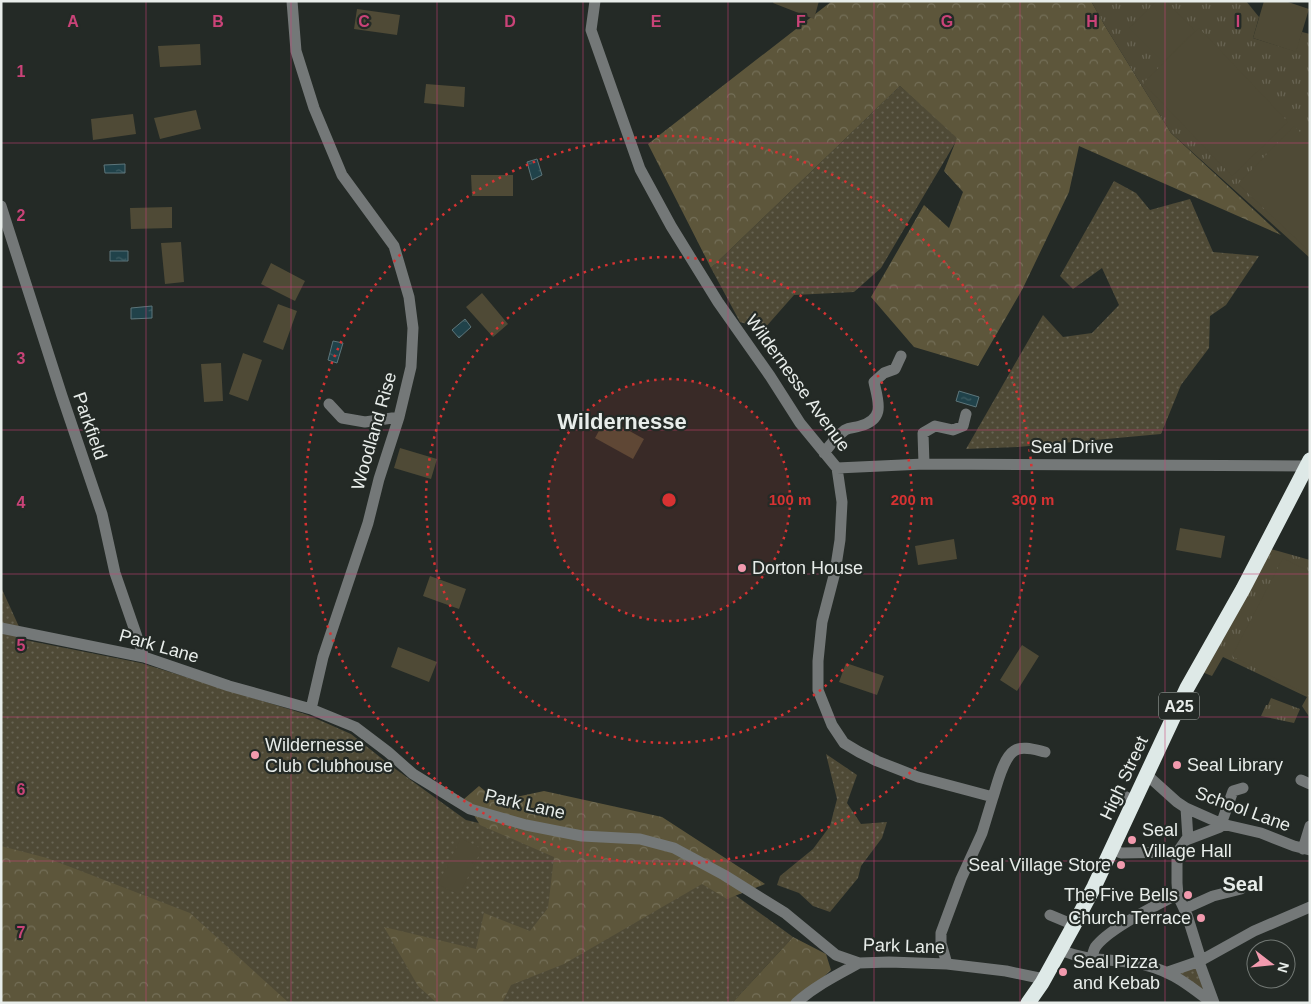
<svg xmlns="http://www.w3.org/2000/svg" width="1311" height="1004" font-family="Helvetica,sans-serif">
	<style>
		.grass { fill: url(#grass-dots) }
		.forest { fill: url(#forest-crowns) }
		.park { fill: url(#park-tufts) }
		.garden { fill: #4f4a36 }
		.water { fill: url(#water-ripples); stroke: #5c757a }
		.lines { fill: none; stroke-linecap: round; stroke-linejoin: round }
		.minor { stroke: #747878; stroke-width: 11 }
		.highway { stroke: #dee9e7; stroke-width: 15 }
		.grid { fill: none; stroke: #ca4378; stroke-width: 1; stroke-opacity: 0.55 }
		.ring { fill: none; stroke: #d73232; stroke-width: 2.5; stroke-dasharray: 2.5 5 }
		.poi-dot { fill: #f29aae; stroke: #242a26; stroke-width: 2 }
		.labels { text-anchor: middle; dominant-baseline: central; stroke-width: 4.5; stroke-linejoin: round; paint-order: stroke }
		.shield { fill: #242a26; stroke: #adb2af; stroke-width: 1 }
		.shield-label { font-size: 16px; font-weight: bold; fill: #e8edea }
		.street-label { font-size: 18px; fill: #e8edea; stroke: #242a26 }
		.poi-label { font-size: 18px; fill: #e8edea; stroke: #242a26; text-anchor: start }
		.quarter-label { font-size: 20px; font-weight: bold; fill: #e8edea; stroke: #242a26 }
		.district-label { font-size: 22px; font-weight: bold; fill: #e8edea; stroke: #242a26 }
		.grid-label { font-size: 16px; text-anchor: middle; font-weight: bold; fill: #ca4378; stroke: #242a26; stroke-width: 4.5; stroke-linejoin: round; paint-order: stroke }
		.centre { fill: #d73232; stroke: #242a26; stroke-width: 2.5 }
		.ring-label { font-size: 15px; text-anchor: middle; font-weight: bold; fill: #d73232; stroke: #242a26; stroke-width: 4.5; stroke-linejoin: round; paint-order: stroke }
	</style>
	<defs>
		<pattern id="grass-dots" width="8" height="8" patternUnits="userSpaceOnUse" patternTransform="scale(1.25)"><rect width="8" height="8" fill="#4f4a36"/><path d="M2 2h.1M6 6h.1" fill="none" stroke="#686453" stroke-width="1.8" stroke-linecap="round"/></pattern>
		<pattern id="forest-crowns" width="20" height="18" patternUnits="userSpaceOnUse" patternTransform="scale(1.25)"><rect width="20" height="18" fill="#5d563b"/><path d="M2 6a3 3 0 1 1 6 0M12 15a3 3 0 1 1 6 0" fill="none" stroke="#746f58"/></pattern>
		<pattern id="park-tufts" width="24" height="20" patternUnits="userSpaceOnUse" patternTransform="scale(1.25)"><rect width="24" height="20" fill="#4f4a36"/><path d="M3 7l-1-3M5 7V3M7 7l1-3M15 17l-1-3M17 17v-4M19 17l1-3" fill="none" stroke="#686453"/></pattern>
		<pattern id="water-ripples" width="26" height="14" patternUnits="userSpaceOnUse" patternTransform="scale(1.25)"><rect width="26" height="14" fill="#20424a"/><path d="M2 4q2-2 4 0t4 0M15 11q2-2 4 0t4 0" fill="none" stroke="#405e64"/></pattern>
	</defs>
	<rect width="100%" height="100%" fill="#242a26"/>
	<path class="grass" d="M900 86 958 138 881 268 854 292 794 295 764 329 740 322 711 268Z
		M1114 181 1136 193 1150 210 1190 199 1213 252 1259 256 1226 305 1210 316 1209 348 1181 385 1161 434 1018 447 966 449 1043 315 1063 337 1092 333 1119 305 1102 268 1073 289 1060 276Z
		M1 587 25 640 141 663 308 715 351 734 390 765 466 820 709 876 793 937 732 1003H1Z
		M826 754 857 775 847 803 861 824 887 822 882 838 861 866 858 878 830 912 813 906 799 893 777 885 780 876 813 849 830 826 837 799Z
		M1200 961 1214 1003 1168 972Z"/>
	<path class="forest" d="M832 1H1091L1105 26 1171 133 1281 235 1079 146 1069 192 1023 288 978 366 914 347 871 297 924 205 949 228 963 192 944 171 957 138 900 86 711 268 648 144Z
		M479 786 497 801 544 791 662 817 765 884 727 899 702 884 564 964 511 985 502 1003H437L418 986 384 927 476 949 484 913 530 931 548 908 554 857 480 825 464 799Z
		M1 846 47 858 190 913 289 1003H1Z
		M793 937 826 954 831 970 796 1003H732Z"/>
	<path class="park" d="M1091 1H1246L1259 17 1253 38 1295 51 1302 32 1310 34V258L1171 133 1105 26Z
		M1267 548 1310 560V718L1302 706 1307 697 1223 657 1212 676 1202 672Z
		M1271 698 1300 709 1294 723 1261 716 1266 705H1268Z"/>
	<path class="garden" d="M774 1H819L814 19 773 3Z
		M1157 1H1166L1195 31 1163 62 1129 28Z
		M1264 1H1285L1309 9 1296 52 1253 38Z
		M357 9 400 15 397 35 354 29Z
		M1199 28 1288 122 1232 176 1143 83Z
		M200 44 201 65 160 67 158 46Z
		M426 84 465 87 464 107 424 103Z
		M196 110 201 129 160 139 154 118Z
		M133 114 136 134 93 140 91 119Z
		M1294 126 1310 142V252L1238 184Z
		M471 175H513V196H472Z
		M172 207V228L131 229 130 208Z
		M181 242 184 282 165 284 161 243Z
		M271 263 305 281 295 301 261 284Z
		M482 293 508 324 493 337 466 307Z
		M278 304 297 311 283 350 263 342Z
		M243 353 262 360 248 401 229 394Z
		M221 363 223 401 204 402 201 364Z
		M606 418 644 439 633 459 595 438Z
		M400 448 437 459 431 479 394 468Z
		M1180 528 1225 536 1221 558 1176 550Z
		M954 539 957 559 918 565 915 546Z
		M1283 558 1310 572V696L1232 656Z
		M430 576 466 589 459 609 423 596Z
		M1022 645 1039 656 1017 691 1000 680Z
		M398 647 437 662 429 682 391 667Z
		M846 663 884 676 877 695 839 682Z
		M461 838 482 849 459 895 438 884Z"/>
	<path class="water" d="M537 159 542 175 532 180 527 162Z
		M125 164V173H105L104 165Z
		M110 251H128V261H110Z
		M152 306V318L131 319V308Z
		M465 319 471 327 459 338 452 330Z
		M333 341 343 343 337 363 328 360Z
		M959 391 979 397 976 407 956 401Z"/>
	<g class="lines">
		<path class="minor" d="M292 1 296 51 314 108 342 175 394 246 409 297 413 328 411 367 399 417 379 479 368 523 323 657 311 709
			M595 1 591 30 640 169 671 226 718 302 770 376 800 423 837 468 842 502 840 540 835 572 822 622 818 661V690L832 725 844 743 859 752 877 761 918 777 993 797 982 833 961 879 941 933V943L947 964
			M1 206 62 396 102 514 115 573 144 657
			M329 404 342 418 365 422 399 417
			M824 453C830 445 837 436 845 430 850 427 855 428 860 426 886 419 878 401 874 382L884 373 895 369 901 356
			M924 464 923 433 935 426 953 430 963 426 966 414
			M837 468 924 464 1307 466
			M1 628 144 657 229 686 311 709 355 727 388 752 413 774 470 809 526 825 582 836 640 839 674 848 724 875 785 913 836 955 859 963 889 962 947 964 1006 971 1044 979
			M1147 775 1177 802 1186 808 1222 824 1261 833 1294 846 1310 850
			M1301 780 1310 784
			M1122 795 1134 801
			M993 797C997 785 1003 758 1014 751 1022 745 1036 750 1045 752
			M1186 808 1188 839
			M1112 849 1121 853 1178 852
			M1303 849 1310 826
			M1184 909 1213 896 1241 889
			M1050 915 1074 925
			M1061 950C1083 960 1106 959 1129 962 1166 967 1184 981 1212 1003
			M1092 959C1093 954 1093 949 1097 945 1112 927 1157 905 1178 894
			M1201 960 1187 915 1178 896 1177 883V853L1186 840 1220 827 1233 791 1243 788
			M1199 962 1214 1003
			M1168 972 1200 961 1254 931 1310 907
			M796 1003C815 986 837 975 859 963"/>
		<path class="highway" d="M1028 1003 1042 983 1074 925 1094 887 1187 688 1243 589 1310 460"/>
	</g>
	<path class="grid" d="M146 1V1003M291 1V1003M437 1V1003M583 1V1003M728 1V1003M874 1V1003M1020 1V1003M1165 1V1003M1 143H1310M1 287H1310M1 430H1310M1 574H1310M1 717H1310M1 861H1310"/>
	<circle cx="669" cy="500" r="121" fill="#d73232" fill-opacity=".12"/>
	<g class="ring">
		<circle cx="669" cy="500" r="121"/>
		<circle cx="669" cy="500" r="243"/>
		<circle cx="669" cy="500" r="364"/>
	</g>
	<g class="poi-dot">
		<circle cx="742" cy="568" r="5"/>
		<circle cx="255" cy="755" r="5"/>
		<circle cx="1177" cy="765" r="5"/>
		<circle cx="1132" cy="840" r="5"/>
		<circle cx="1121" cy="865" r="5"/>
		<circle cx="1188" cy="895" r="5"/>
		<circle cx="1201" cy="918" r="5"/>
		<circle cx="1063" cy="972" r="5"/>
	</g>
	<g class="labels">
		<rect class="shield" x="1159" y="692.5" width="40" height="27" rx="4"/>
		<g class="shield-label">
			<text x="1179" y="706">A25</text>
		</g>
		<g class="street-label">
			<text transform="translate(798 383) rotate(54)">Wildernesse Avenue</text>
			<text transform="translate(90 426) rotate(71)">Parkfield</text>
			<text transform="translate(374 431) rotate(-74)">Woodland Rise</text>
			<text x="1072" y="447">Seal Drive</text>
			<text transform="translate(159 646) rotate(16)">Park Lane</text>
			<text transform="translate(1124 778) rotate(-65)">High Street</text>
			<text transform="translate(525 804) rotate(13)">Park Lane</text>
			<text transform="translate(1243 809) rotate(20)">School Lane</text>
			<text transform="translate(904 946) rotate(2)">Park Lane</text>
		</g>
		<g class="poi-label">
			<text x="752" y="568">Dorton House</text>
			<text x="265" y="745">Wildernesse<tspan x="265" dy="21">Club Clubhouse</tspan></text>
			<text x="1187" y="765">Seal Library</text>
			<text x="1142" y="830">Seal<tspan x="1142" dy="21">Village Hall</tspan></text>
			<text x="1111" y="865" text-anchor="end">Seal Village Store</text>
			<text x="1178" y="895" text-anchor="end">The Five Bells</text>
			<text x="1191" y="918" text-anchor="end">Church Terrace</text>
			<text x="1073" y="962">Seal Pizza<tspan x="1073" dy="21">and Kebab</tspan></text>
		</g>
		<g class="quarter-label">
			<text x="1243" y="884">Seal</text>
		</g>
		<g class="district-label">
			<text x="622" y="421">Wildernesse</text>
		</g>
	</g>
	<g class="grid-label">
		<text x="73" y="27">A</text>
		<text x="218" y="27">B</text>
		<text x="364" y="27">C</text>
		<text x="510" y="27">D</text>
		<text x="656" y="27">E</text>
		<text x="801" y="27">F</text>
		<text x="947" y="27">G</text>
		<text x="1092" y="27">H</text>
		<text x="1238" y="27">I</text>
		<text x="21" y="77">1</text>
		<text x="21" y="221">2</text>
		<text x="21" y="364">3</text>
		<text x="21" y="508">4</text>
		<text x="21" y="651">5</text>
		<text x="21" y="795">6</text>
		<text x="21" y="938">7</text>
	</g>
	<circle cx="669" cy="500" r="8" class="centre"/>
	<g class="ring-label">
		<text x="790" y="505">100 m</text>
		<text x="912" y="505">200 m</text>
		<text x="1033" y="505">300 m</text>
	</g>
	<rect width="1311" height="1004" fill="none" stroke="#e8edea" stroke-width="5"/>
	<g transform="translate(1271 964) rotate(106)"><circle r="24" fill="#242a26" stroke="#727874"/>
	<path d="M0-4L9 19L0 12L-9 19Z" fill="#f29aae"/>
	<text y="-8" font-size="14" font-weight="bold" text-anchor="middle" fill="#e8edea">N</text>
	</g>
</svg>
